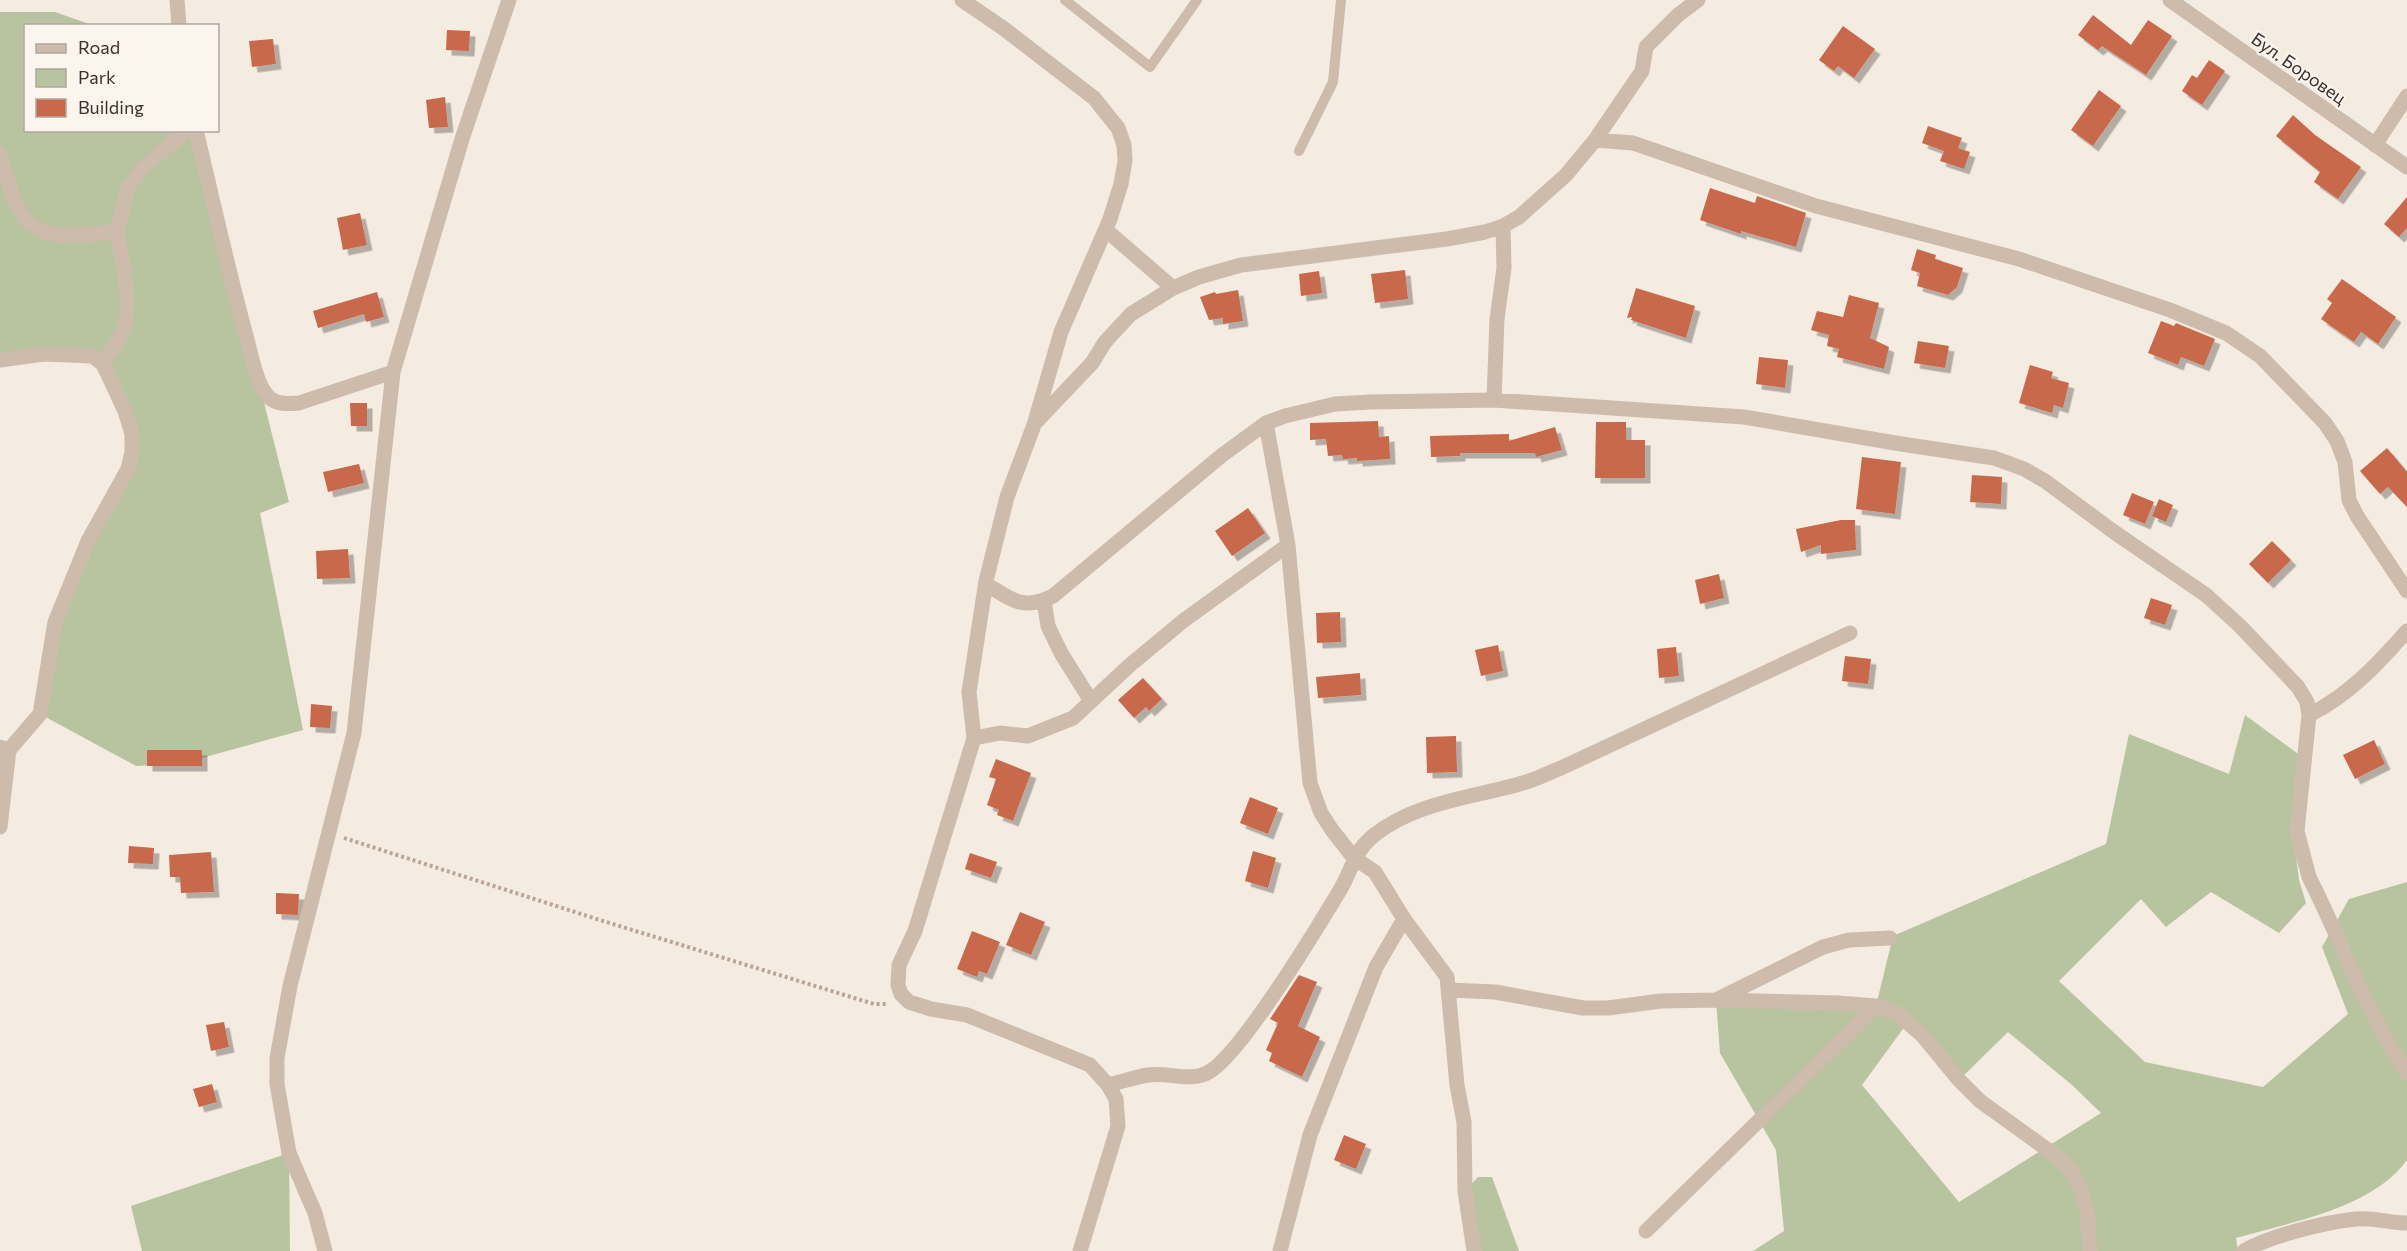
<svg xmlns="http://www.w3.org/2000/svg" width="2407" height="1251" font-family="Commissioner,sans-serif">
	<style>
		.green { fill: #b8c4a0; fill-rule: evenodd }
		.building { fill: #c8694b; filter: url(#shadow) }
		.lines { fill: none; stroke-linecap: round; stroke-linejoin: round }
		.path { stroke: #b9a596; stroke-width: 4; stroke-dasharray: 3 3; stroke-linecap: butt }
		.service { stroke: #cdbbac; stroke-width: 10 }
		.minor { stroke: #cdbbac; stroke-width: 15 }
		.tertiary { stroke: #cdbbac; stroke-width: 15 }
		.labels { text-anchor: middle; dominant-baseline: central; stroke-width: 4.5; stroke-linejoin: round; paint-order: stroke }
		.street-label { font-size: 18px; fill: #3b302b; stroke: #fbf5ee }
	</style>
	<defs>
		<filter id="shadow"><feDropShadow dx="5.5" dy="5.5" stdDeviation="0" flood-color="#0004"/></filter>
	</defs>
	<rect width="100%" height="100%" fill="#f4ebe1"/>
	<path class="green" d="M0 12H55L92 25 26 26V130L196 131 289 502 260 513 303 730 180 764 136 766 40 714 55 622 117 490 132 434 92 356 0 360Z
		M2245 715 2305 759 2296 855 2299 880 2306 903 2279 933 2211 892 2166 927 2141 899 2059 981 2145 1062 2263 1087 2348 1014 2322 947 2349 899 2407 882V1160C2373 1208 2291 1222 2236 1238L2238 1251H1753L1784 1231 1776 1150 1720 1053 1716 1000 1876 1006 1893 936 2106 844 2129 734 2229 774ZM1908 1022 1959 1080 2008 1032 2072 1085 2101 1113 1959 1202 1862 1085Z
		M289 1153 290 1251H142L131 1206Z
		M1478 1177H1492L1519 1251H1474L1465 1191Z"/>
	<path class="building" d="M2093 15 2131 45 2148 20 2172 36 2146 75 2102 46 2098 50 2078 35Z
		M1843 26 1875 49 1854 78 1838 66 1834 71 1819 60Z
		M447 30 470 31 469 51 446 50Z
		M273 39 276 64 252 67 249 41Z
		M2209 60 2225 71 2202 105 2182 91 2192 75 2197 78Z
		M2099 90 2121 106 2093 146 2071 130Z
		M445 97 448 127 429 128 426 100Z
		M2293 115 2315 135 2361 167 2338 199 2314 182 2320 172 2276 136Z
		M1928 126 1962 138 1958 148 1970 152 1964 169 1940 161 1944 151 1922 143Z
		M1710 188 1755 203 1757 196 1806 213 1796 247 1741 231V234L1700 220Z
		M2407 197V228L2399 237 2384 224Z
		M360 213 367 245 343 250 337 218Z
		M1917 249 1936 255 1935 259 1963 268 1957 287 1948 295 1917 286 1920 273 1911 270Z
		M1405 270 1408 299 1375 303 1371 274Z
		M1319 271 1322 293 1301 296 1299 274Z
		M2342 279 2396 317 2378 344 2361 332 2354 342 2321 319 2332 303 2327 299Z
		M1636 288 1695 306 1686 338 1631 320 1632 317 1627 318Z
		M1238 290 1243 321 1223 324V318L1209 320 1200 297 1215 292 1216 294Z
		M377 292 384 317 366 322 364 314 318 328 313 311Z
		M1849 295 1879 303 1870 338 1889 347 1884 369 1837 357 1839 349 1827 346 1829 335 1811 330 1817 311 1843 317Z
		M2161 321 2174 326 2176 323 2215 339 2204 366 2181 357 2178 365 2148 353Z
		M1918 341 1949 346 1945 368 1914 363Z
		M1759 357 1788 360 1785 388 1756 384Z
		M2030 365 2053 372 2051 378 2069 383 2063 408 2054 405 2052 413 2019 403Z
		M350 403H367V426H351Z
		M1378 421 1379 437 1389 436 1390 459 1357 461V458L1343 459 1342 455 1328 456 1326 439 1310 440V423Z
		M1596 422H1626V440H1645V478H1595Z
		M1555 427 1562 450 1536 457 1535 453H1460V456L1431 457 1430 436 1509 434V441Z
		M2387 448 2407 472V507L2388 487 2380 494 2360 471Z
		M1862 457 1901 462 1895 514 1856 509Z
		M359 464 364 483 328 492 323 472Z
		M1972 475 2002 477 2001 504 1970 502Z
		M2132 493 2154 502 2145 524 2123 515Z
		M2159 499 2173 505 2166 522 2152 516Z
		M1248 508 1265 533 1232 556 1215 531Z
		M1841 520H1855L1856 550 1821 554V545L1801 552 1796 529Z
		M2272 541 2291 560 2268 583 2249 564Z
		M348 549 350 578 317 579 316 551Z
		M1719 574 1724 598 1700 604 1695 580Z
		M2151 598 2172 605 2165 625 2144 618Z
		M1340 612 1341 642 1317 643 1316 613Z
		M1498 645 1503 671 1481 676 1475 650Z
		M1676 647 1679 676 1659 678 1657 649Z
		M1845 656 1871 659 1868 684 1842 681Z
		M1360 673 1361 695 1318 698 1316 677Z
		M1143 678 1162 699 1149 711 1146 707 1134 718 1118 700Z
		M311 704 332 706 330 728 310 727Z
		M1456 736 1457 772 1427 773 1426 737Z
		M2374 740 2385 764 2355 779 2343 755Z
		M147 750H202V766H147Z
		M996 759 1031 773 1013 821 997 815 999 810 987 805 996 779 989 777Z
		M1250 797 1278 808 1268 834 1240 823Z
		M129 846 154 848 153 864 128 863Z
		M1253 851 1276 858 1268 888 1245 881Z
		M211 852 214 892 181 893 180 877H170L169 855Z
		M970 853 997 862 991 878 965 869Z
		M276 893 299 894 298 915 276 914Z
		M1020 912 1045 922 1031 955 1006 945Z
		M972 931 1000 942 987 974 979 971 977 977 957 969Z
		M1299 975 1317 982 1298 1026 1320 1037 1302 1077 1269 1061 1272 1053 1266 1050 1278 1023 1270 1019Z
		M224 1022 229 1047 211 1051 206 1025Z
		M212 1084 217 1102 199 1107 193 1089Z
		M1344 1135 1366 1144 1356 1169 1334 1160Z"/>
	<g class="lines">
		<path class="path" d="M344 838 603 921 874 1004H887"/>
		<path class="service" d="M1065 0 1150 67 1197 0
			M1299 151 1333 82 1341 0"/>
		<path class="minor" d="M177 0 179 26
			M962 0 1003 28 1094 98 1118 128 1124 145 1125 161 1121 184 1110 219 1061 332 1034 425 1007 497 986 581 969 692 974 738 915 931 899 965 898 985 901 994 909 1002 931 1009 967 1015 1090 1065 1108 1085 1116 1099 1118 1126 1080 1251
			M196 130C212 198 227 265 245 332 250 349 255 380 266 394 274 405 287 404 299 403L393 372 462 139 509 0
			M1595 140 1633 143 1816 206 2019 259 2170 310 2226 333 2260 356 2325 423 2337 441 2345 462 2349 500 2357 516 2407 591
			M2375 145 2407 96
			M0 153C21 236 33 242 117 231L128 187 142 169 186 130
			M1106 230 1173 288
			M0 360 44 354 92 356 103 364 125 411 132 434V452L128 469 88 541 55 622 40 714 9 750 0 747
			M103 364C111 352 119 342 124 328 133 302 121 258 117 231
			M1494 400 1497 319 1504 268 1503 226
			M1036 422 1092 363 1105 342 1131 314 1173 288 1199 277 1241 265 1447 239 1485 232 1503 226 1519 217 1566 175 1595 140 1642 71 1646 47 1678 15 1698 0
			M1266 423 1288 545 1310 783 1321 813 1332 830 1354 858 1375 872 1404 919 1447 977 1457 1085 1464 1122 1465 1191 1474 1251
			M986 584C1012 600 1023 611 1053 596L1221 456 1266 423 1285 416 1335 404 1371 402 1494 400 1744 417 1895 443 1994 458 2024 469 2045 481 2114 532 2206 595 2240 626 2298 687 2307 702 2309 715C2349 695 2378 664 2407 631
			M1044 601 1048 626 1061 653 1091 701
			M2309 715 2297 831 2309 877C2342 942 2366 1012 2407 1073
			M974 738 1000 733 1028 736 1073 718 1130 665 1183 621 1288 545
			M0 754 9 750 0 827
			M1890 938 1849 940 1823 947 1716 1000 1838 1003 1876 1006 1895 1012 1922 1035 1959 1080 1980 1101 2055 1155 2071 1170 2080 1187 2087 1210 2090 1251
			M1449 990 1495 992 1583 1008H1608L1661 1001 1716 1000
			M1108 1085C1121 1082 1135 1077 1148 1075 1167 1072 1189 1082 1207 1073 1239 1058 1319 925 1340 890 1353 868 1353 853 1373 836 1415 802 1472 798 1523 783 1535 780 1548 773 1561 768L1850 633
			M1646 1231 1876 1006
			M325 1251 315 1213 289 1153 277 1084V1058L290 986 354 733 393 372
			M1280 1251 1310 1135 1376 967 1404 919
			M2244 1251C2270 1236 2325 1222 2356 1219 2373 1217 2390 1223 2407 1223"/>
		<path class="tertiary" d="M2170 0 2407 167"/>
	</g>
	<g class="labels">
		<g class="street-label">
			<text transform="translate(2299 68) rotate(35)">Бул. Боровец</text>
		</g>
	</g>
	<rect x="24" y="24" width="195" height="108" fill="#fbf5ee" stroke="#aea6a0" stroke-width="1.5"/>
	<rect x="36" y="44" width="30" height="9" fill="#cdbbac" stroke="#aea6a0" stroke-width="1.5"/>
	<text x="78" y="54" font-size="18" fill="#3b302b">Road</text>
	<rect x="36" y="69" width="30" height="18" fill="#b8c4a0" stroke="#aea6a0" stroke-width="1.5"/>
	<text x="78" y="84" font-size="18" fill="#3b302b">Park</text>
	<rect x="36" y="99" width="30" height="18" fill="#c8694b" stroke="#aea6a0" stroke-width="1.5"/>
	<text x="78" y="114" font-size="18" fill="#3b302b">Building</text>
</svg>
